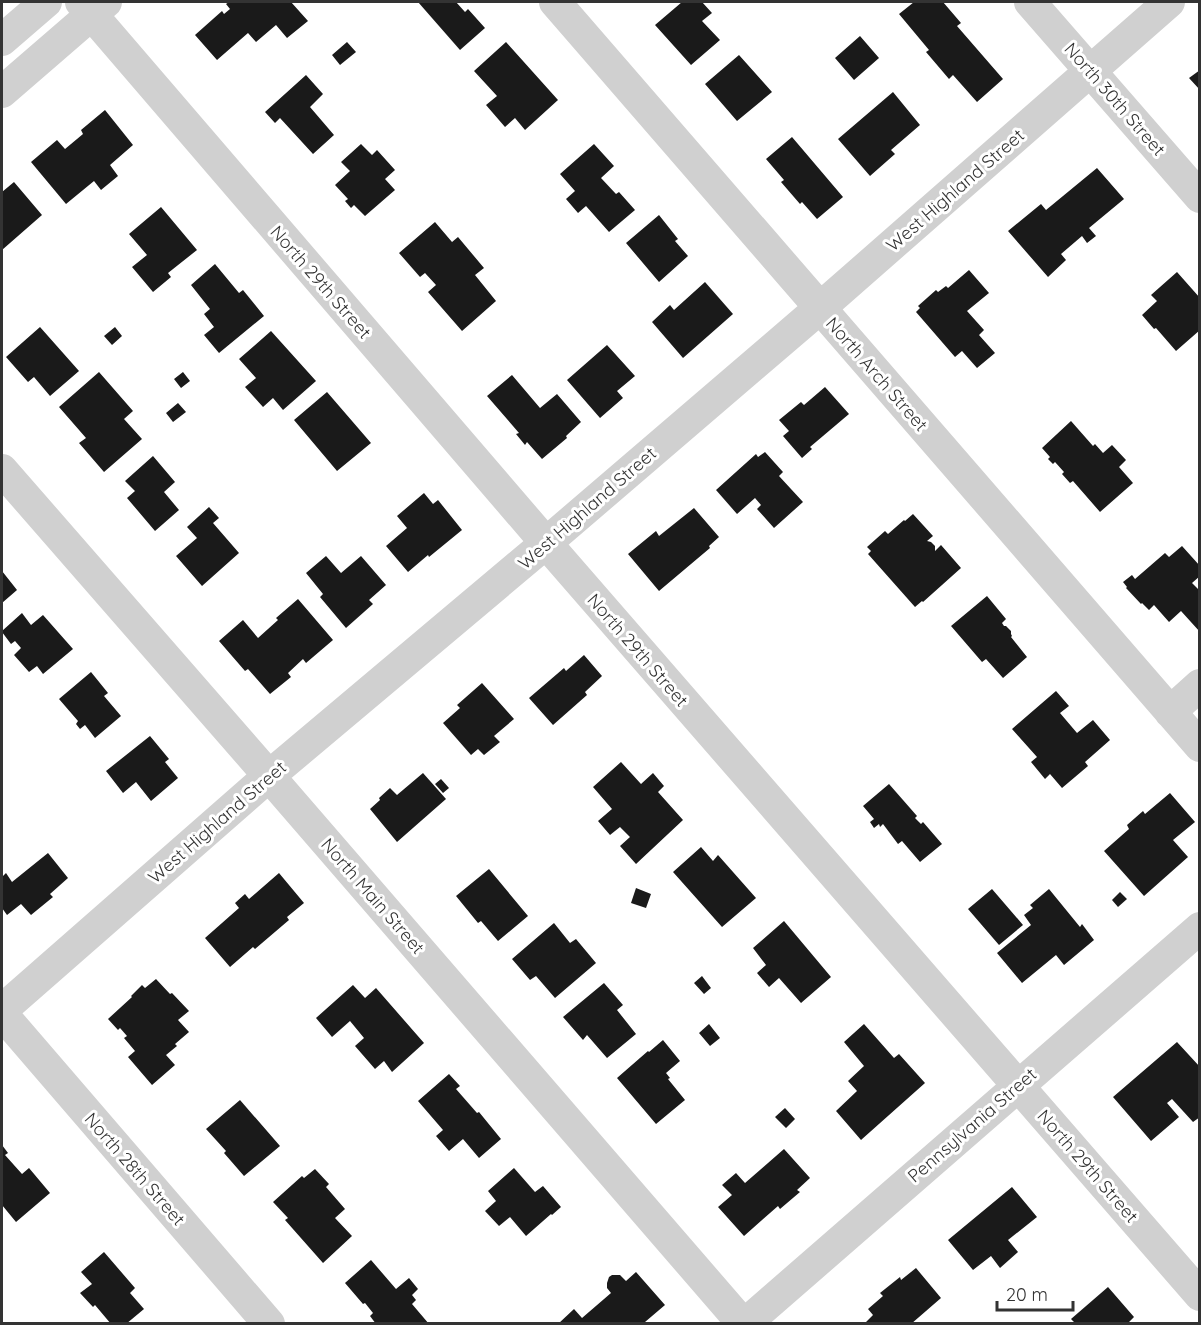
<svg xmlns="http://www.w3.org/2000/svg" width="1201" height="1325" font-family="Quicksand,sans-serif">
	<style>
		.building { fill: #1a1a1a }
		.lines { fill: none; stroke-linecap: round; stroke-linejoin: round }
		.minor { stroke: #d0d0d0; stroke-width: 32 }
		.labels { text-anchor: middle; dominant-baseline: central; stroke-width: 6; stroke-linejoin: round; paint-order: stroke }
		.street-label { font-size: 18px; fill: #333; stroke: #fff }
	</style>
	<rect width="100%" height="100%" fill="#fff"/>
	<path class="building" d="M229 2H291L308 21 287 38 276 25 256 42 248 33 217 60 195 35 222 11 224 14 230 9 226 4Z
		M418 2H456L465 12 468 9 485 28 460 50Z
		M682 2H702L712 13 702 21 720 40 691 65 655 25Z
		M914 2H943L961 23 957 26 1003 79 977 102 953 75 949 79 926 52 929 50 899 14Z
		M860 36 879 58 854 80 835 58Z
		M347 42 356 52 340 65 332 55Z
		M506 42 558 100 525 130 515 118 505 127 486 105 497 96 474 71Z
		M739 55 772 92 737 121 705 84Z
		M1200 70V90L1189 78Z
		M306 75 323 94 310 107 334 135 313 154 280 118 275 123 265 112Z
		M893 92 920 125 891 150 895 154 870 176 838 139Z
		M105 110 133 145 110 165 118 176 101 190 94 181 66 204 31 162 57 140 65 149 83 134 81 130Z
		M792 137 843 197 817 219 802 202 800 204 781 182 784 180 766 159Z
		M361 144 372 155 377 150 395 170 385 179 395 190 365 216 354 205 351 208 345 201 348 199 335 185 350 171 341 162Z
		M594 144 614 166 601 178 616 194 619 192 635 210 609 232 586 206 578 213 566 199 575 191 560 174Z
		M1097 168 1124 199 1089 228 1096 236 1087 243 1082 236 1061 254 1066 260 1048 277 1008 231 1041 204 1046 210Z
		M14 182 42 215 2 250V192Z
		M161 207 197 250 168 273 171 277 153 292 132 267 147 255 129 234Z
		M659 215 678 239 675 241 688 256 659 282 626 243Z
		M435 222 452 242 458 237 484 268 475 275 496 301 462 331 428 292 436 285 425 273 420 277 399 253Z
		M215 264 239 293 243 290 264 316 219 353 204 335 214 327 204 314 210 309 191 285Z
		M969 270 989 293 967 311 984 330 979 335 995 353 977 368 962 351 955 357 916 312 920 308 918 306 936 290 938 292 946 286 948 288Z
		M1177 272 1200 298V330L1176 351 1156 328 1154 329 1142 315 1157 301 1151 295Z
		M705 282 733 314 683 358 652 322 670 305 674 310Z
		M40 327 79 371 50 396 34 377 28 382 6 357Z
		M115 327 122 336 112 345 104 336Z
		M271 331 316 381 283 410 273 398 263 407 245 387 256 378 239 359Z
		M607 345 635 376 617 391 623 398 600 418 567 380Z
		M99 372 133 411 124 419 142 439 104 472 79 443 86 438 59 407Z
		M183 372 190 381 181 388 174 379Z
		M512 375 540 408 557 394 581 422 566 436 567 438 542 459 527 442 525 445 516 434 519 433 487 396Z
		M825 387 849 414 810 447 812 449 802 458 783 436 789 431 779 420 801 402 804 405Z
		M327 392 371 443 337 471 294 420Z
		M178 403 186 412 173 422 166 413Z
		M1071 421 1093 446 1095 444 1103 453 1112 445 1126 460 1119 467 1133 483 1100 512 1073 481 1070 483 1062 474 1064 472 1055 462 1053 464 1048 459 1050 457 1042 448Z
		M765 452 783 472 779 476 803 502 774 528 757 509 761 505 755 498 737 514 716 490 756 454 758 457Z
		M153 456 175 482 164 492 179 510 155 531 127 498 135 491 125 481Z
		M424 493 433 504 438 500 462 530 429 557 428 555 408 572 386 546 407 528 397 516Z
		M209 507 219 518 213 523 239 553 202 586 176 556 197 538 187 527Z
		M694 508 719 537 709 546 710 548 659 591 628 554 656 531 659 536Z
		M913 514 933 536 927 541 931 542 935 546V551L941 545 961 568 923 602 922 601 915 607 868 554 871 551 867 547 885 531 888 534 904 520 905 521Z
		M1182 546 1200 566V576L1192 583 1200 591V632L1181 611 1169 622 1154 605 1149 610 1142 603 1141 604 1126 588 1127 587 1123 582 1132 575 1135 579 1165 553 1169 557Z
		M326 556 341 573 361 556 386 585 369 600 373 604 346 628 320 597 323 594 306 573Z
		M2 571 17 590 2 603Z
		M987 596 1006 619 1002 623 1004 626H1006L1011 631V634L1012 636 1011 637 1027 657 1003 678 986 659 982 662 951 626Z
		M298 599 333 640 306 663 303 659 288 673 291 677 270 694 248 669 245 671 219 641 243 620 258 638 278 620 276 618Z
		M22 613 31 625 43 615 73 649 43 674 37 666 29 672 14 655 21 648 15 641 11 644 2 632V631Z
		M584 655 602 676 585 692 587 695 553 725 529 698 564 668 566 671Z
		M91 672 108 693 104 696 121 716 95 738 85 725 80 729 76 724 78 721 59 699Z
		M482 683 514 719 494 736 500 742 484 755 478 749 471 755 443 723 460 708 457 705Z
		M1056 691 1069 706 1060 713 1077 733 1093 720 1110 740 1085 762 1088 766 1062 788 1050 774 1045 779 1031 762 1037 757 1012 729Z
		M150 736 169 759 165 762 178 778 151 801 136 782 123 793 106 771Z
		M621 762 641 784 653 773 664 786 658 792 683 820 636 864 620 846 630 837 620 827 610 835 598 821 612 809 593 787Z
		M423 773 446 799 397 842 370 809 380 800 379 798 390 788 397 795Z
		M441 779 449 788 443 793 435 784Z
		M889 784 917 816 915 818 921 824 923 822 942 844 920 862 902 841 898 844 883 824 880 827 879 824 874 828 870 822 874 819 863 806Z
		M1170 793 1195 822 1173 840 1188 857 1144 896 1104 851 1129 829 1127 825 1143 811 1145 814Z
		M701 847 713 861 718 855 756 898 722 927 673 872Z
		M48 853 68 878 50 894 53 897 31 915 21 904 7 915 2 908V877L6 873 12 882Z
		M489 869 528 916 498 941 481 921 478 923 456 896Z
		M279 873 304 903 287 917 289 920 255 949 253 947 230 967 205 938 239 908 235 903 245 894 249 899Z
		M636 888 651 894 646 908 631 903Z
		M992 889 1023 925 999 945 968 909Z
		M1049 889 1080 927 1082 924 1094 940 1064 965 1056 955 1022 983 997 953 1031 925 1024 915 1033 908 1030 905Z
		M1120 892 1127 899 1118 907 1112 900Z
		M784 921 831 977 801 1003 779 978 769 987 757 973 766 965 753 948Z
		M554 923 570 943 576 939 596 963 555 998 536 976 530 980 512 959Z
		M702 976 711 988 704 994 694 983Z
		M156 979 170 994 172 993 189 1011 178 1020 189 1032 175 1044 177 1046 166 1055 175 1065 152 1085 128 1057 135 1051 124 1038 127 1036 120 1028 118 1030 108 1019 132 997 131 996 142 985 145 988Z
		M604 983 623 1005 617 1010 636 1034 607 1058 587 1035 583 1040 563 1017Z
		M353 985 365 998 376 988 424 1043 392 1072 384 1061 375 1069 355 1046 364 1038 350 1021 332 1037 316 1018Z
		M709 1024 720 1038 710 1046 699 1033Z
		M864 1024 894 1058 899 1054 925 1083 861 1140 836 1111 857 1091 848 1081 864 1066 844 1042Z
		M663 1040 680 1061 666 1073 670 1078 668 1079 685 1100 656 1124 617 1078 648 1051 649 1052Z
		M1177 1042 1200 1067V1117L1193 1122 1172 1099 1167 1103 1179 1117 1151 1141 1113 1097Z
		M449 1074 460 1086 456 1089 477 1113 479 1112 501 1139 479 1158 463 1139 449 1151 436 1136 443 1130 418 1101Z
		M240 1100 280 1146 244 1176 224 1153 226 1151 206 1129Z
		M785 1108 795 1119 786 1128 775 1117Z
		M2 1145 8 1153 5 1155 22 1174 29 1168 50 1193 16 1222 2 1205Z
		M784 1149 810 1178 797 1190 800 1192 780 1209 778 1206 744 1236 718 1207 732 1195 722 1185 736 1173 745 1183Z
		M514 1168 535 1192 543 1186 561 1207 552 1215 551 1214 526 1236 510 1217 499 1226 485 1211 496 1201 488 1191Z
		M315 1169 329 1184 326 1187 345 1209 335 1218 352 1236 323 1263 285 1220 288 1218 273 1202 302 1176 304 1178Z
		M1012 1187 1037 1217 1008 1240 1018 1252 1000 1268 991 1256 973 1270 948 1240Z
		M104 1252 135 1288 130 1293 144 1309 126 1324H111L95 1305 93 1307 80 1293 92 1284 81 1272Z
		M371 1260 396 1289 409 1278 418 1289 412 1295 416 1300 412 1304 429 1324H376L370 1316 373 1313 365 1303 363 1304 345 1283Z
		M916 1268 941 1298 911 1324H864L873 1315 868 1309 883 1296 880 1293 900 1277 901 1280Z
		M636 1272 665 1305 645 1322 646 1324H558L574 1309 582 1318 611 1293 607 1288V1283L609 1277 612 1275H620L626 1281Z
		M1108 1287 1134 1317 1127 1324H1076L1071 1319Z"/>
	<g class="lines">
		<path class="minor" d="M81 2 546 543 1200 1295
			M555 2 1200 746
			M1030 2 1200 197
			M2 40 46 2
			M2 92 106 2
			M2 470 269 776 743 1324
			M1170 712 1200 685
			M2 1010 269 776 546 543 820 308 1169 2
			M2 1014 269 1324
			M745 1324 1200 928"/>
	</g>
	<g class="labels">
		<g class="street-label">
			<text transform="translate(1115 99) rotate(49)">North 30th Street</text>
			<text transform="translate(955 190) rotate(-41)">West Highland Street</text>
			<text transform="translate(321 282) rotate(49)">North 29th Street</text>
			<text transform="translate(877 374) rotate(49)">North Arch Street</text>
			<text transform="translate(587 508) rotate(-41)">West Highland Street</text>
			<text transform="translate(638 650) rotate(49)">North 29th Street</text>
			<text transform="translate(217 822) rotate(-41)">West Highland Street</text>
			<text transform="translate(373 896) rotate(49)">North Main Street</text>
			<text transform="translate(972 1125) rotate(-41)">Pennsylvania Street</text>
			<text transform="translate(1088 1166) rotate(49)">North 29th Street</text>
			<text transform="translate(135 1169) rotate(49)">North 28th Street</text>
		</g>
	</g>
	<rect width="1201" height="1325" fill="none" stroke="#333333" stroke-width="6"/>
	<path d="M997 1301v9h76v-9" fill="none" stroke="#333333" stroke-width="3"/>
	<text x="1006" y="1301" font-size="18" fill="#333333" stroke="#ffffff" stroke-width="4.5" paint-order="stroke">20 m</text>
</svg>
